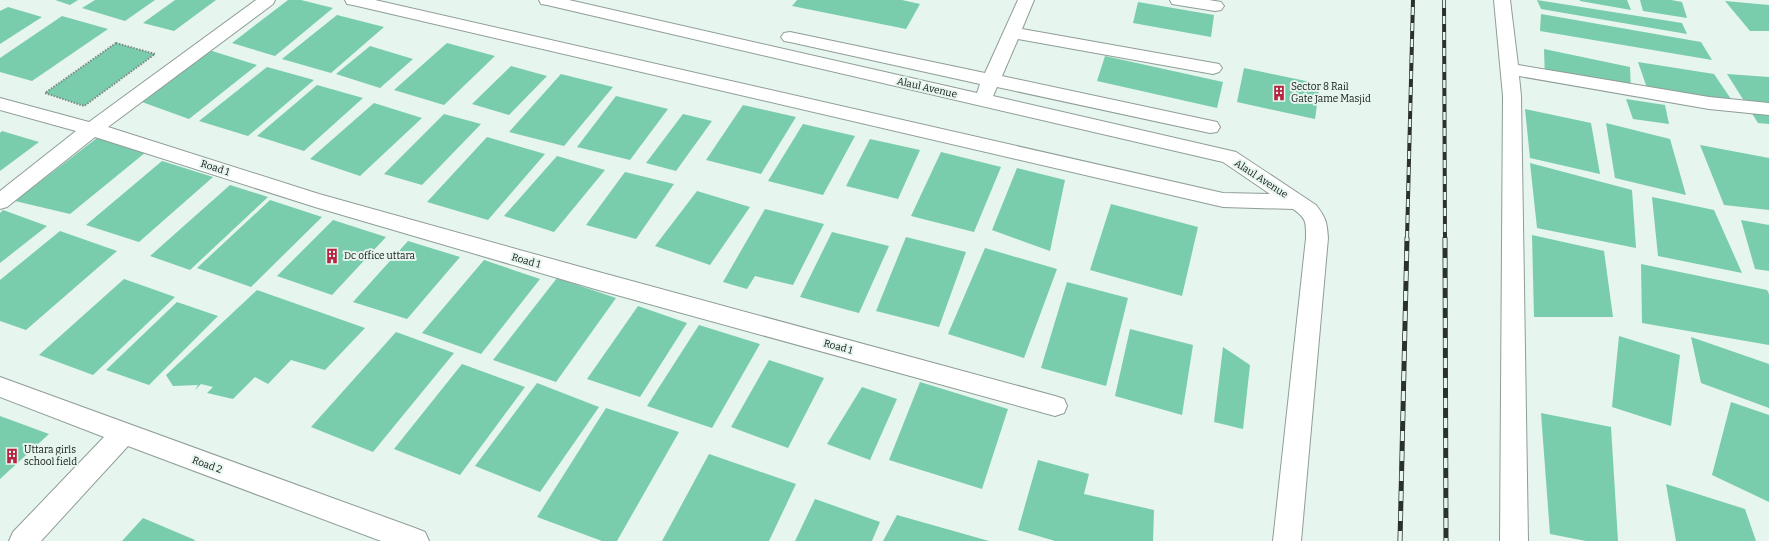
<svg xmlns="http://www.w3.org/2000/svg" width="1769" height="541" font-family="Bitter,serif">
	<style>
		.building { fill: #79cdac }
		.lines { fill: none; stroke-linecap: round; stroke-linejoin: round }
		.street-casing { stroke: #8f9d97; stroke-width: 2 }
		.path { stroke: #7e8883; stroke-width: 2; stroke-dasharray: 1.5 1.5; stroke-linecap: butt }
		.street { fill: #fff; fill-rule: evenodd }
		.rail-far1-casing { stroke: #2a312e; stroke-width: 4 }
		.rail-casing { stroke: #2a312e; stroke-width: 5 }
		.rail-far1 { stroke: #e6f5ee; stroke-width: 2.5; stroke-dasharray: 8; stroke-linecap: butt }
		.rail { stroke: #e6f5ee; stroke-width: 3.5; stroke-dasharray: 10; stroke-linecap: butt }
		.labels { text-anchor: middle; dominant-baseline: central; stroke-width: 4; stroke-linejoin: round; paint-order: stroke }
		.poi-label { font-size: 10px; fill: #121715; stroke: #e6f5ee; text-anchor: start }
		.street-label { font-size: 10px; fill: #121715; stroke: #e6f5ee }
	</style>
	<rect width="100%" height="100%" fill="#e6f5ee"/>
	<path class="building" d="M55 0H78L70 5Z
		M95 0H155L125 21 82 8Z
		M175 0H216L174 31 143 23Z
		M288 0H301L333 8 275 56 232 43Z
		M797 0H902L920 4 906 29 792 6Z
		M1537 0 1682 23 1687 34 1541 9Z
		M1580 0H1627L1631 10 1580 1Z
		M1640 0H1671L1682 2 1687 18 1643 11Z
		M1725 1 1769 5V31H1750Z
		M1138 2 1214 15 1211 37 1133 23Z
		M8 7 42 17 0 44V11Z
		M1541 14 1701 42 1712 60 1540 31Z
		M337 15 384 27 331 73 282 59Z
		M62 16 108 29 32 81 0 72V58Z
		M116 43 155 54 84 106 45 93Z
		M447 43 495 56 444 105 394 90Z
		M370 46 413 59 380 88 336 74Z
		M1544 49 1630 67 1631 93 1545 80Z
		M209 50 257 65 189 119 142 102Z
		M1105 56 1223 82 1217 108 1097 81Z
		M1638 62 1714 74 1733 102 1647 88Z
		M511 66 547 76 509 115 472 104Z
		M267 67 314 80 248 136 199 121Z
		M1244 68 1320 84 1315 119 1237 102Z
		M561 74 613 87 564 146 509 132Z
		M1727 74 1769 77V124L1758 123Z
		M317 85 363 98 304 151 257 136Z
		M616 96 668 109 630 160 577 147Z
		M1626 99 1665 105 1669 124 1633 119Z
		M374 103 422 118 360 176 310 159Z
		M743 105 796 117 761 174 706 160Z
		M1525 109 1591 123 1600 174 1530 158Z
		M444 114 481 124 422 185 384 174Z
		M683 114 712 121 676 171 646 163Z
		M1606 123 1670 139 1686 195 1615 178Z
		M803 124 855 136 823 195 768 181Z
		M2 131 39 142 0 171V133Z
		M487 137 545 154 488 220 427 202Z
		M97 138 146 152 70 214 15 201Z
		M870 139 920 150 898 199 846 186Z
		M1700 145 1769 158V210L1724 205Z
		M941 152 1001 167 974 232 911 216Z
		M557 156 605 170 554 232 504 216Z
		M162 161 213 177 139 242 86 225Z
		M1530 163 1632 190 1636 248 1537 228Z
		M1017 168 1065 180 1050 251 992 230Z
		M625 172 674 184 636 239 586 225Z
		M230 185 268 197 190 270 150 256Z
		M697 191 750 207 710 265 655 246Z
		M1652 197 1714 210 1742 273 1658 256Z
		M270 200 322 217 251 287 197 268Z
		M1111 204 1198 227 1182 296 1090 270Z
		M765 209 824 224 793 285 755 276 747 289 723 282Z
		M3 210 47 226 0 263V213Z
		M333 220 386 237 332 295 277 276Z
		M1741 220 1769 225V271L1755 269Z
		M60 231 117 251 26 330 0 321V280Z
		M832 232 889 246 859 313 800 297Z
		M1532 235 1604 251 1613 317H1534Z
		M906 237 966 252 939 327 876 311Z
		M408 241 460 257 407 319 353 302Z
		M985 248 1057 269 1024 358 948 334Z
		M484 260 540 279 481 354 422 333Z
		M1641 264 1767 290 1769 294V345L1642 323Z
		M557 278 616 298 556 382 493 360Z
		M124 279 175 297 93 375 39 355Z
		M1067 282 1128 298 1106 386 1041 368Z
		M257 290 365 328 325 370 291 360 268 384 255 377 233 399 207 393 213 387 201 384 195 390 198 385 173 386 166 375Z
		M177 302 218 316 149 385 106 370Z
		M638 306 687 323 640 397 587 379Z
		M699 325 760 344 712 428 647 406Z
		M1130 329 1193 345 1182 415 1115 396Z
		M396 332 454 353 373 452 311 427Z
		M1619 336 1680 355 1671 426 1612 407Z
		M1691 337 1769 364V408L1701 383Z
		M1223 347 1250 365 1243 429 1214 422Z
		M769 360 824 378 788 448 731 427Z
		M462 364 525 387 460 475 394 449Z
		M920 382 1008 409 982 489 889 460Z
		M537 383 599 407 540 492 475 466Z
		M862 387 897 399 870 460 827 444Z
		M1731 402 1769 415V502L1712 475Z
		M606 408 679 432 617 541H602L537 517Z
		M1541 413 1611 427 1618 541H1586L1550 534Z
		M0 416 49 434 0 479Z
		M709 454 796 484 769 541H662Z
		M1038 460 1089 474 1084 494 1154 510 1153 541H1055L1018 530Z
		M1666 484 1745 509 1756 541H1676Z
		M815 499 880 522 872 541H795Z
		M897 515 989 541H883Z
		M143 518 195 540 194 541H122Z"/>
	<g class="lines">
		<g class="street-casing">
			<path id="street" d="M256 0H275L273 4 108 127 319 194 595 271 1055 396 1064 399 1067 406 1064 413 1055 416 595 289 315 207 95 137 7 207 0 209V191L76 131 0 110V98L89 122Z
				M345 0H375L1223 193 1270 194 1223 162 547 5 541 4 539 0H569L977 93 980 84 790 42 784 41 781 37 784 33 790 32 985 73 1018 0H1034L1022 29 1219 64 1222 68 1219 72 1213 74 1018 39 1002 76 1217 122 1220 127 1217 132 1210 133 997 87 993 96 1236 152 1316 205C1326 218 1327 222 1328 238L1301 541H1273L1306 238C1306 222 1307 219 1293 209L1223 207 353 5 347 4Z
				M1170 0H1209L1221 2 1224 6 1221 10 1215 11 1178 5 1172 4Z
				M1494 0H1510L1518 65 1709 97 1769 103V115L1709 109 1519 76 1521 96 1528 541H1500L1503 96Z
				M0 377 415 528 425 532 429 541H381L128 446 41 541H9L13 532 104 437 0 397Z"/>
		</g>
		<path class="path" d="M116 43 155 54 84 106 45 93Z"/>
		<use href="#street" class="street"/>
		<g class="rail-far1-casing">
			<path id="rail-far1" d="M1444 0 1445 239
				M1407 239 1413 0"/>
		</g>
		<g class="rail-casing">
			<path id="rail" d="M1445 238 1446 541
				M1400 541 1407 238"/>
		</g>
		<use href="#rail-far1" class="rail-far1"/>
		<use href="#rail" class="rail"/>
	</g>
	<defs>
		<g id="building-bare" transform="scale(1.2)"><path d="M-4-6H4V6H1V3H-1V6H-4ZM-2.5-4.3h1.7v1.8h-1.7ZM.8-4.3h1.7v1.8H.8ZM-2.5-1h1.7V.8h-1.7ZM.8-1h1.7V.8H.8Z" fill="#b6243f" stroke="#e6f5ee" stroke-width="2.5" paint-order="stroke"/></g>
	</defs>
	<g fill-rule="evenodd">
		<use href="#building-bare" x="1279" y="93"/>
		<use href="#building-bare" x="332" y="256"/>
		<use href="#building-bare" x="12" y="456"/>
	</g>
	<g class="labels">
		<g class="poi-label">
			<text x="1291" y="87">Sector 8 Rail<tspan x="1291" dy="12">Gate Jame Masjid</tspan></text>
			<text x="344" y="256">Dc office uttara</text>
			<text x="24" y="450">Uttara girls<tspan x="24" dy="12">school field</tspan></text>
		</g>
		<g class="street-label">
			<text transform="translate(927 88) rotate(13)">Alaul Avenue</text>
			<text transform="translate(215 168) rotate(18)">Road 1</text>
			<text transform="translate(1261 179) rotate(33)">Alaul Avenue</text>
			<text transform="translate(526 261) rotate(16)">Road 1</text>
			<text transform="translate(838 347) rotate(15)">Road 1</text>
			<text transform="translate(207 465) rotate(20)">Road 2</text>
		</g>
	</g>
</svg>
